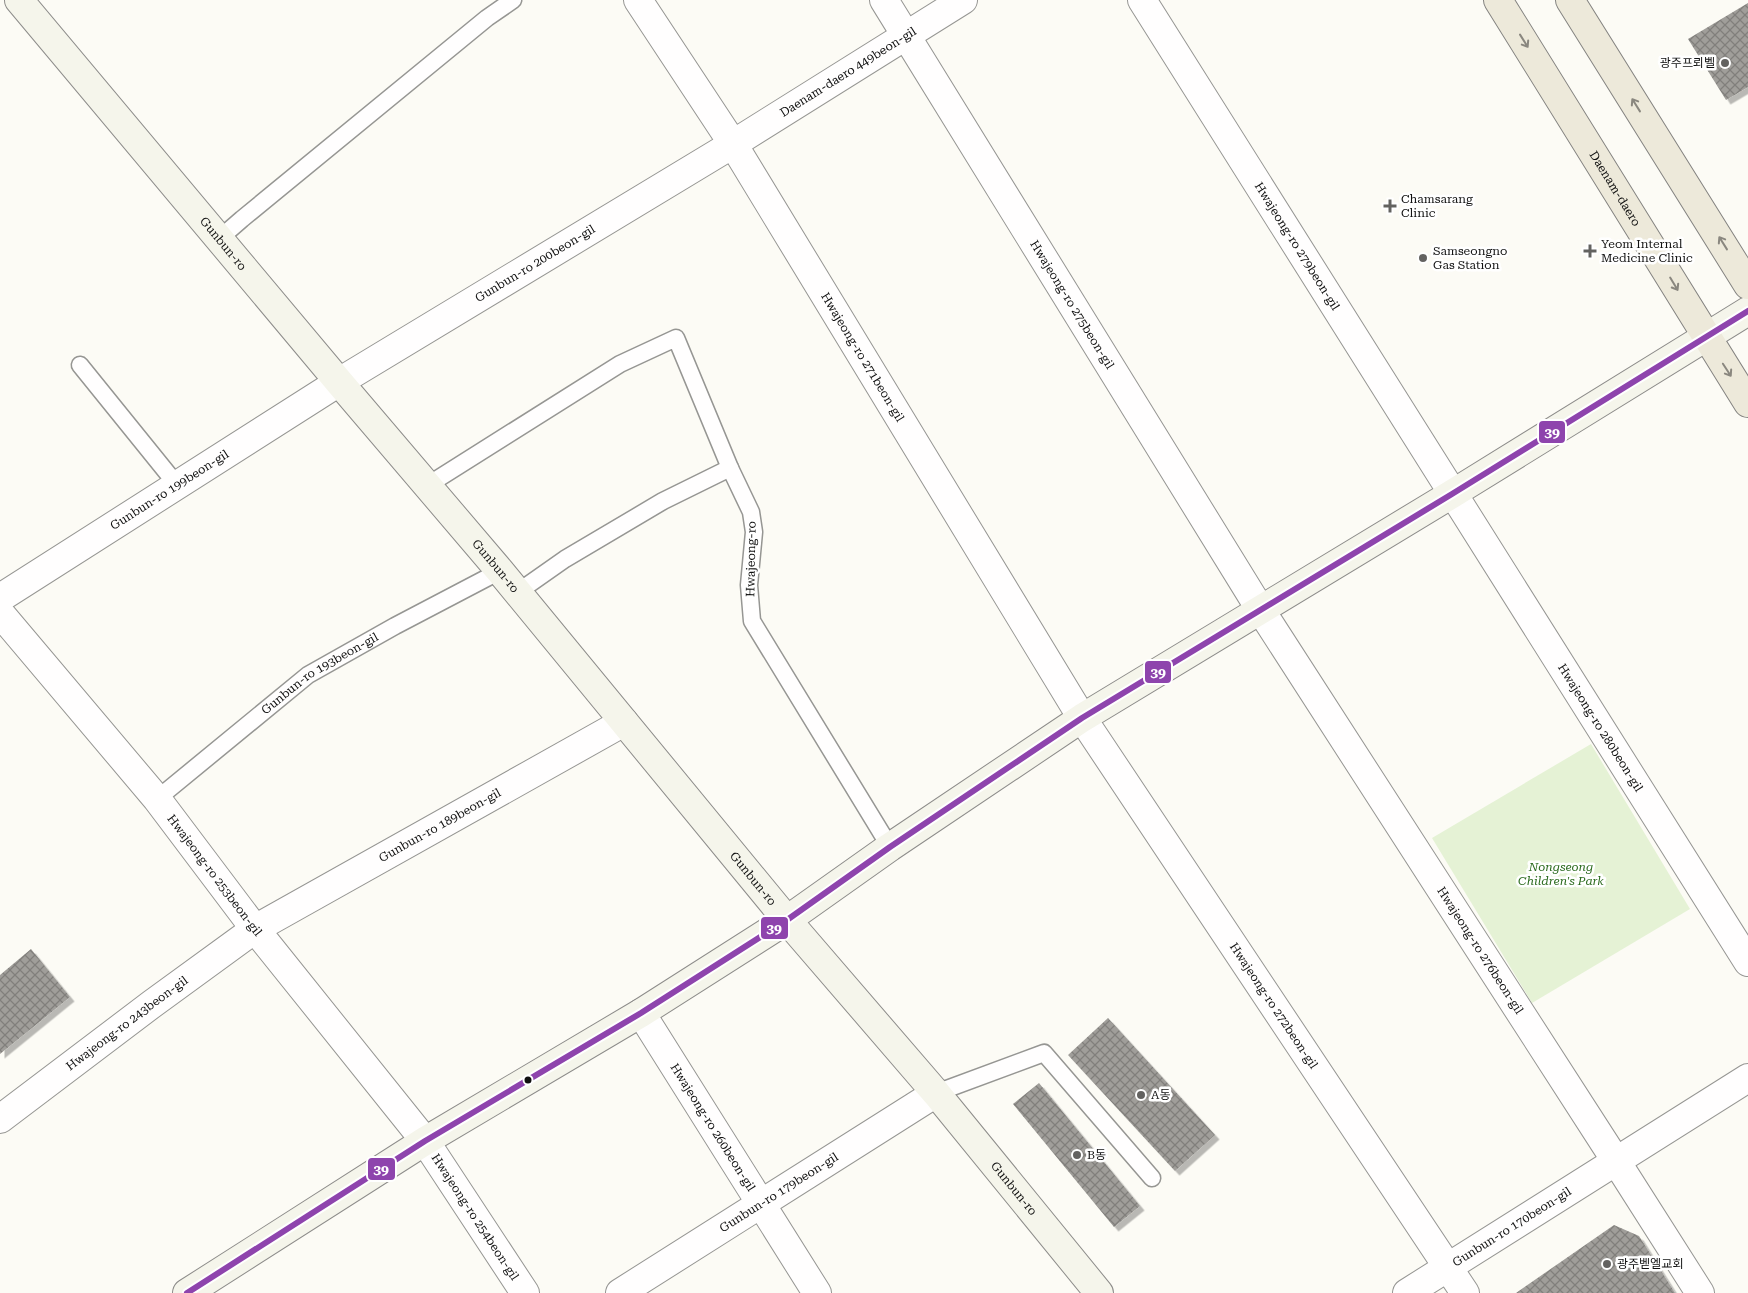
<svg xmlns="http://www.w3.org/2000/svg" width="1748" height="1293" font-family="'Roboto Serif','Noto Sans KR',serif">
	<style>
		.park { fill: #e5f2d5 }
		.building { fill: url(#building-cross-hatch); filter: url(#shadow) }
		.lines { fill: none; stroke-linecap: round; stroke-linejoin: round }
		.lane-casing { stroke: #969693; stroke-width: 19 }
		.street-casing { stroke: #969693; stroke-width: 30 }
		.secondary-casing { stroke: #8d8c8a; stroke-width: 30 }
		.primary-casing { stroke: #848380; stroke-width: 30 }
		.lane { stroke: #fffefe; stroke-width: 16 }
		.street { stroke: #fffefe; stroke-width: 28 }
		.secondary { stroke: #f5f5eb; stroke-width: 28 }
		.primary { stroke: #ede9da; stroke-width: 28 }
		.bus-1-casing { stroke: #fff; stroke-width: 10 }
		.bus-1 { stroke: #8e44ad; stroke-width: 6 }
		.oneway { stroke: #8a877f }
		.poi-dot { fill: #636260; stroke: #fff; stroke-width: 2 }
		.bus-dot { fill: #101010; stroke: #fff; stroke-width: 2 }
		.labels { text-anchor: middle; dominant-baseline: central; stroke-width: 5; stroke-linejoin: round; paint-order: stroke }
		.poi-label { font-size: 12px; fill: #101010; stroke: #fff; text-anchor: start }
		.street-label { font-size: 12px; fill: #101010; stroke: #fff }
		.park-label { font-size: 12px; font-style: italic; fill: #2a6a1d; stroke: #fff }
		.line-badge { stroke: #fff; stroke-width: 2 }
		.badge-label { font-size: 14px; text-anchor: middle; font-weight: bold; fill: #fff }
	</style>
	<defs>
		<pattern id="building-cross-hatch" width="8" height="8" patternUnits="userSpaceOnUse" patternTransform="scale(1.25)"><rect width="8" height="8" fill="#a09e9a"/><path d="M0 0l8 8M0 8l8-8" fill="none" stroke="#817f7c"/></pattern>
		<filter id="shadow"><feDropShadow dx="4.5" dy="4.5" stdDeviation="0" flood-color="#0004"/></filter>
	</defs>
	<rect width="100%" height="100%" fill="#fcfbf5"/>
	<path class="park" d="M1591 744 1690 909 1532 1003 1432 838Z"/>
	<path class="building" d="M1748 3V87L1726 100 1688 39Z
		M31 949 70 997 0 1054V975Z
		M1108 1018 1215 1135 1175 1171 1068 1055Z
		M1039 1083 1140 1206 1114 1227 1013 1104Z
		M1614 1225 1639 1236 1675 1293H1516Z"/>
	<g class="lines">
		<g class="lane-casing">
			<g id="lane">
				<path d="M219 239 242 219 487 18 513 0"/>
				<path d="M80 365 177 485"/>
				<path d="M428 485 620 364 676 338 730 468 751 512 754 532 749 585 752 621 890 847"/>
				<path d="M518 592 565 559 663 501 730 468"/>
				<path id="s1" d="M157 799 308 675 395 626 500 571"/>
				<path d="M936 1093 1044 1053 1152 1178"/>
			</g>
		</g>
		<g class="street-casing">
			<g id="street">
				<path id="s2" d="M638 0 733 144 1082 718 1465 1293"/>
				<path id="s3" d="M884 0 1260 609 1616 1161 1700 1293"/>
				<path id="s4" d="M1142 0 1748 962"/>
				<path id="s5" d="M0 598 339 382 733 144 963 0"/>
				<path id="s6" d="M0 613 157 799 255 929 425 1141 525 1293"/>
				<path id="s7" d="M641 1013 817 1293"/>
				<path id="s8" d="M0 1119 152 1004 255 929 624 722"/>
				<path id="s9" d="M620 1293 936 1093"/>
				<path id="s10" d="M1407 1293 1748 1078"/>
			</g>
		</g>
		<g class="secondary-casing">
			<g id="secondary">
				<path id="s11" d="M19 0 339 382 500 571 787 920 936 1093 1099 1293"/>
				<path d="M187 1293 425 1141 641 1013 787 920 890 847 1082 718 1452 494 1748 311"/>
			</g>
		</g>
		<g class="primary-casing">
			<g id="primary">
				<path id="s12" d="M1498 0 1748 403"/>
				<path d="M1570 0 1748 285"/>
			</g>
		</g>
		<use href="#lane" class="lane"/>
		<use href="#street" class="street"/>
		<use href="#secondary" class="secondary"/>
		<use href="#primary" class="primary"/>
		<g class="bus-1-casing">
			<path id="bus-1" d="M187 1293 425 1141 641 1013 787 920 890 847 1082 718 1452 494 1748 311"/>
		</g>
		<use href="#bus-1" class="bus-1"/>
	</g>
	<defs><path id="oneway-shaft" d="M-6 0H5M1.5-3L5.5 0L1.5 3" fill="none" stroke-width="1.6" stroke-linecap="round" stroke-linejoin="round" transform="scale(1.25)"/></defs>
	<g class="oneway">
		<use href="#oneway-shaft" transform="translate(1524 41) rotate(58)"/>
		<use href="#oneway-shaft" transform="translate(1636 105) rotate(-122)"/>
		<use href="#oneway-shaft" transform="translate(1723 243) rotate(-122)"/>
		<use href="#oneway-shaft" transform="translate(1674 284) rotate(59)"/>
		<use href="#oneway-shaft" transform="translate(1727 370) rotate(57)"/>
	</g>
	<g class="poi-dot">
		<circle cx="1725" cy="63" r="5"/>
		<path d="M1387.5 198.5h5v5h5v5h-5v5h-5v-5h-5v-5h5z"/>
		<path d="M1587.5 243.5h5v5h5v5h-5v5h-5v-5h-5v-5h5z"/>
		<circle cx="1423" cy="258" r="5"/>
		<circle cx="1141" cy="1095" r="5"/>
		<circle cx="1077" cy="1155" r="5"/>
		<circle cx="1607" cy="1264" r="5"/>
	</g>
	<circle class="bus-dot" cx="528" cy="1080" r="4.5"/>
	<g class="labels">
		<g class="poi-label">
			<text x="1715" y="63" text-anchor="end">광주프뢰벨</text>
			<text x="1401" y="199">Chamsarang<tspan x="1401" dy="14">Clinic</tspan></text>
			<text x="1601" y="244">Yeom Internal<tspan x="1601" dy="14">Medicine Clinic</tspan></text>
			<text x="1433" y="251">Samseongno<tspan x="1433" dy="14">Gas Station</tspan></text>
			<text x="1151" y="1095">A동</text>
			<text x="1087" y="1155">B동</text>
			<text x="1617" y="1264">광주벧엘교회</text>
		</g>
		<g class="street-label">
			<text stroke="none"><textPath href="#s5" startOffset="998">Daenam-daero 449beon-gil</textPath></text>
			<text stroke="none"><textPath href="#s12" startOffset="222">Daenam-daero</textPath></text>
			<text stroke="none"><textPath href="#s11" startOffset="318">Gunbun-ro</textPath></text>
			<text stroke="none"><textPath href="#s4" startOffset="291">Hwajeong-ro 279beon-gil</textPath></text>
			<text stroke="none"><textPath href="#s5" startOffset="631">Gunbun-ro 200beon-gil</textPath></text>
			<text stroke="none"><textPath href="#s3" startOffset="358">Hwajeong-ro 275beon-gil</textPath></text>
			<text stroke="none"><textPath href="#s2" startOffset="422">Hwajeong-ro 271beon-gil</textPath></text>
			<text stroke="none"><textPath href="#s5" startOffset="201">Gunbun-ro 199beon-gil</textPath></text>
			<text transform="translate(751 559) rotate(-89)">Hwajeong-ro</text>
			<text stroke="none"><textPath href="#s11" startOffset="740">Gunbun-ro</textPath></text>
			<text stroke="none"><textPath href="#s1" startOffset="206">Gunbun-ro 193beon-gil</textPath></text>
			<text stroke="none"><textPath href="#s4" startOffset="860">Hwajeong-ro 280beon-gil</textPath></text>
			<text stroke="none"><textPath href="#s8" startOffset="530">Gunbun-ro 189beon-gil</textPath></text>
			<text stroke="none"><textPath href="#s6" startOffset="339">Hwajeong-ro 253beon-gil</textPath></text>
			<text stroke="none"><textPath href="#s11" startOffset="1145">Gunbun-ro</textPath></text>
			<text stroke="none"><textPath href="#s3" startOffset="1122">Hwajeong-ro 276beon-gil</textPath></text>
			<text stroke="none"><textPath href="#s2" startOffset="1190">Hwajeong-ro 272beon-gil</textPath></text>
			<text stroke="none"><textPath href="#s8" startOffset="159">Hwajeong-ro 243beon-gil</textPath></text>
			<text stroke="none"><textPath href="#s7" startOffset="135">Hwajeong-ro 260beon-gil</textPath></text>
			<text stroke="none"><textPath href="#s11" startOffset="1550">Gunbun-ro</textPath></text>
			<text stroke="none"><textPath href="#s9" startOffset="188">Gunbun-ro 179beon-gil</textPath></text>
			<text stroke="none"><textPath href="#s6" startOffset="769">Hwajeong-ro 254beon-gil</textPath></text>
			<text stroke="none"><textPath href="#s10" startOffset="124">Gunbun-ro 170beon-gil</textPath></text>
		</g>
		<g class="park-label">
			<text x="1561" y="867">Nongseong<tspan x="1561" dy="14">Children's Park</tspan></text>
		</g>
	</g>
	<g class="line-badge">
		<rect x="1538" y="420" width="28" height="24" rx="5" fill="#8e44ad"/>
		<rect x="1144" y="660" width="28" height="24" rx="5" fill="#8e44ad"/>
		<rect x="760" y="916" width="29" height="24" rx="5" fill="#8e44ad"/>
		<rect x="367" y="1157" width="29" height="24" rx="5" fill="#8e44ad"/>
	</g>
	<g class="badge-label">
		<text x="1552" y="437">39</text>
		<text x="1158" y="677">39</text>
		<text x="774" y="933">39</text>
		<text x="381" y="1174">39</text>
	</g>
</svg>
